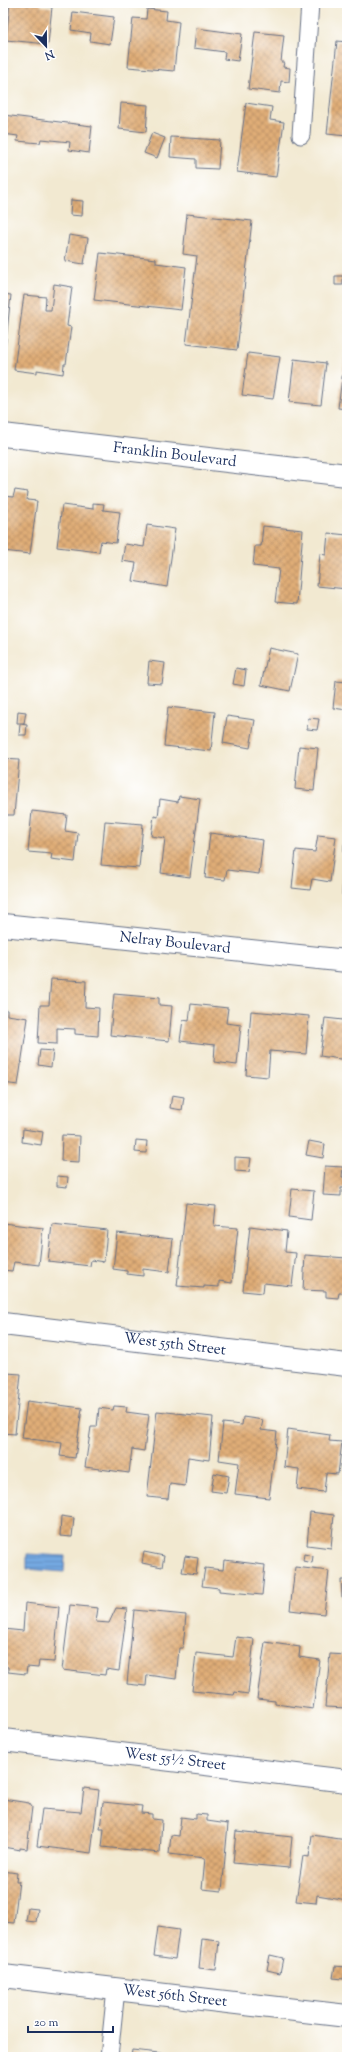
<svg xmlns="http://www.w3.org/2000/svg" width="350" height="2060" font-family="'Sorts Mill Goudy',serif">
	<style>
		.water { fill: url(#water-rules); stroke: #486ca0 }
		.building { fill: url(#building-cross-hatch) }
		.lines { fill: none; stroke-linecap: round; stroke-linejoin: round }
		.service-casing { stroke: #667086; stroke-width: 19 }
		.minor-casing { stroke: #667086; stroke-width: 24 }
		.service { stroke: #fff; stroke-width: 17 }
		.minor { stroke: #fff; stroke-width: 22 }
		.labels { text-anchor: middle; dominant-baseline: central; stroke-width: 3; stroke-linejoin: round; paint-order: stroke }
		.street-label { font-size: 15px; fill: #1b2f5e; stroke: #fff }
	</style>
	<defs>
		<pattern id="water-rules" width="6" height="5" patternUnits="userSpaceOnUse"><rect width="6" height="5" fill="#74a9e2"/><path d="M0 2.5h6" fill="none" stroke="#5e8aba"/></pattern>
		<pattern id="building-cross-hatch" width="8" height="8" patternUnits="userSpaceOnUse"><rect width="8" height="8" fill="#e0ad77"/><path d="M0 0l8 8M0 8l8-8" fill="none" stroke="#b58d65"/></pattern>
	</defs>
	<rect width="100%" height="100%" fill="#fff"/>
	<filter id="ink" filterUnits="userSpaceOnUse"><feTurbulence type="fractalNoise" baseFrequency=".025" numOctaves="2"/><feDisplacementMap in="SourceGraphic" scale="8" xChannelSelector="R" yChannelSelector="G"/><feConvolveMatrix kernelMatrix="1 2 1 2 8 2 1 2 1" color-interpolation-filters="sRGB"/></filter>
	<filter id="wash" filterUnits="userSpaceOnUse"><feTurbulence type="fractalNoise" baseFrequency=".012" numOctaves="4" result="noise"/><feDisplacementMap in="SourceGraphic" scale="16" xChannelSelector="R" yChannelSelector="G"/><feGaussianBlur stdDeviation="0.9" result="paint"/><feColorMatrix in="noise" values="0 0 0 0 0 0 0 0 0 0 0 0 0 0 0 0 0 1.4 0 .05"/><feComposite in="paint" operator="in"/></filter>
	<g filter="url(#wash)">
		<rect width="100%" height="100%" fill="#f2e9d1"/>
		<path class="water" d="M27 1554 65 1556 64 1572 27 1569Z"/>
		<g id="blocks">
			<path class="building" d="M10 3H41V6L52 7 48 44 6 40Z
				M147 9 167 11 166 20 179 22 174 71 128 67 133 18 146 19Z
				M73 12 114 17 110 44 90 41 91 33 71 30Z
				M196 28 242 34 238 61 224 59 225 52 194 48Z
				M255 32 284 35 281 62H284L283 67 290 68 289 82 281 81 280 93 248 89Z
				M337 41 347 42V136L327 134Z
				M121 103 148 105 146 132 119 129Z
				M246 103 272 107 270 120 284 122 276 177 237 172Z
				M3 115 92 126 89 153 69 150 70 142 41 139 40 143 17 141 18 136 3 134Z
				M152 133 165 138 157 158 144 153Z
				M171 137 220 140 218 169 196 168V159L170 157Z
				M71 200 83 201 82 216 70 215Z
				M187 214 252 221 237 350 186 344 197 256 183 254Z
				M69 235 88 238 84 264 65 261Z
				M100 253 156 259V263L186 267 181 310 94 300Z
				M335 276H343V285H335Z
				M54 284 72 287 67 326 71 327 66 364H64L63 374 37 370V373L14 370 24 295 46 297 45 310H51Z
				M3 294 11 295 4 359H3Z
				M346 348H347V409L338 408Z
				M248 353 280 357 273 399 242 395Z
				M294 359 326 363 321 405 289 402Z
				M15 490 28 492 27 500 37 501 30 554 3 551V496L13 497Z
				M93 503 104 504 103 510 120 512 116 543 101 541 99 552 57 547 62 505 93 509Z
				M147 525 175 529 167 587 133 581 136 563 122 561 125 544 144 547Z
				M263 526 303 530 297 604 275 602 279 569 253 566 255 546H261Z
				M328 533 347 535V589L317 586 320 554 326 555Z
				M269 648 298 654 290 691 261 685Z
				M149 661 165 663 162 684 147 683Z
				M236 668 246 670 244 686 233 684Z
				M336 681 347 682V710L333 708Z
				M168 707 215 712 211 751 164 746Z
				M18 711 26 712 24 723H17Z
				M227 716 255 720 250 748 223 743Z
				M308 718 319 719 317 730 307 729Z
				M20 724 27 725 26 735H19Z
				M299 746 318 748 314 791 295 789Z
				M3 759 19 760 14 815H3Z
				M179 796 200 799 190 877 161 873 165 838 151 836 154 816 158 817 160 799 178 802Z
				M32 811 67 815 65 831 78 833 75 862 51 859 52 854 28 852Z
				M105 821 143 824 139 868 101 865Z
				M210 833 263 840 259 874 227 870 225 880 205 878Z
				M318 835 336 837 330 882 312 879 310 890 292 888 296 850 315 852Z
				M344 844H347V895H342Z
				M51 979 86 981 85 1007 99 1008 98 1036 75 1034V1029L57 1028V1044L38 1043 40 1005H49Z
				M114 994 159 998V1005L172 1006 169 1041 110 1035Z
				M191 1004 228 1008 226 1023 241 1025 237 1065 214 1062 215 1045 180 1041 183 1020 189 1021Z
				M3 1009 7 1010V1015L28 1018 18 1085 3 1083Z
				M251 1011 309 1016 306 1054 270 1051 268 1077 246 1075Z
				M344 1016 347 1017V1060L320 1056 325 1018 343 1020Z
				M40 1050 53 1051 51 1067 38 1065Z
				M172 1095 184 1097 182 1110 170 1108Z
				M23 1129 43 1132 41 1145 22 1142Z
				M62 1135 80 1136 79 1162 61 1161Z
				M136 1140 147 1141 146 1153 135 1152Z
				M309 1141 325 1144 323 1158 306 1155Z
				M235 1157 251 1158 249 1172 235 1171Z
				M325 1166 343 1167 342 1177H347V1188H341V1196L323 1195Z
				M57 1176 68 1177 67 1187 57 1186Z
				M292 1189 314 1191 311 1220 289 1217Z
				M186 1203 216 1206 214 1226 238 1228 232 1283 219 1281V1287L204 1286V1288L177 1286Z
				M3 1223 43 1228 39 1265 14 1262 12 1271 3 1270Z
				M52 1224 107 1230 104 1262 91 1260 90 1266 48 1261Z
				M250 1226 287 1231 285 1252 296 1253 292 1286 264 1283 263 1293 243 1291Z
				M117 1233 173 1239 169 1272 143 1269V1276L127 1274V1271L113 1269Z
				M305 1255 347 1258V1293H339L338 1298 326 1297V1291L303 1290Z
				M6 1373 21 1374 15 1434 3 1433V1390Z
				M27 1401 82 1408 75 1458 60 1456 62 1443 22 1438Z
				M114 1406 127 1407 126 1412 149 1415 144 1451 132 1449 129 1473 85 1467 91 1427H97L99 1408 113 1410Z
				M157 1411 213 1417 209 1460 188 1457 185 1486 170 1484 168 1499 147 1497Z
				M243 1417 263 1420 261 1430 277 1432 269 1498 235 1494 239 1463 219 1460 223 1423 242 1425Z
				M288 1429 330 1435 329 1441 342 1442 338 1474 326 1473 324 1492 297 1489 299 1469 284 1467Z
				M214 1473 229 1476 226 1493 211 1491Z
				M310 1512 334 1515 331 1548 307 1545Z
				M61 1516 74 1518 72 1537 60 1536Z
				M144 1552 164 1556 162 1567 142 1563Z
				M304 1554 313 1556 312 1563 303 1561Z
				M185 1556 198 1558 196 1574 182 1572Z
				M224 1560 265 1565 262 1595 219 1591V1588L202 1586 205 1568 223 1570Z
				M295 1567 329 1571 324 1614 290 1610Z
				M341 1580H347V1597H342Z
				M25 1603 59 1607 54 1662 39 1661 38 1668 27 1667 26 1674 8 1672V1667L3 1666V1629L23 1631Z
				M70 1605 98 1608 96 1622 109 1623 116 1608 127 1609 119 1671 106 1669 105 1675 62 1670Z
				M134 1610 186 1615 183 1648H179L176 1679 147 1675 146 1686 127 1684Z
				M236 1637 254 1639 248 1694 235 1692 234 1695 192 1691 196 1653 233 1657Z
				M265 1642 300 1647 299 1657 320 1660 313 1709 275 1704V1701L257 1699Z
				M330 1654 347 1655V1708L325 1707Z
				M84 1788 99 1790 91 1853 37 1846 42 1809 81 1812Z
				M3 1799 29 1803 32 1807 27 1849 20 1848V1850L3 1847Z
				M103 1802 142 1806 141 1813 152 1814V1819L162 1820 160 1853 102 1847 104 1829H100Z
				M196 1814 207 1815V1821L228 1824 222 1891 202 1889 205 1858 169 1854 171 1835 179 1836 181 1817 196 1819Z
				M236 1831 292 1837 289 1868 233 1863Z
				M312 1835 347 1840V1900L317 1895 316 1903 296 1901 303 1856 309 1857Z
				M3 1871 17 1873 16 1881H19L14 1923 3 1922Z
				M28 1908 38 1909 36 1922 26 1921Z
				M158 1927 179 1930 175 1959 154 1956Z
				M202 1939 219 1941 216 1970 199 1968Z
				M270 1955 283 1958 280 1973 267 1970Z
				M335 1966 345 1967 344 1979 333 1978Z
				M132 2050 186 2056V2057H131Z"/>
		</g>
	</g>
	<g filter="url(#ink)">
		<use href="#blocks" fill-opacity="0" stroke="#667086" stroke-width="1"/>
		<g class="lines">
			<g class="service-casing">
				<path id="service" d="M301 135 310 3
					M109 2057 116 1989"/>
			</g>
			<g class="minor-casing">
				<g id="minor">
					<path id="s1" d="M3 435 347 475"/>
					<path id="s2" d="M3 925 347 961"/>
					<path id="s3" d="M3 1324 347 1365"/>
					<path d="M3 1740 347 1781"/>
					<path id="s4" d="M3 1976 347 2016"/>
				</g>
			</g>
			<use href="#service" class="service"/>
			<use href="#minor" class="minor"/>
		</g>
	</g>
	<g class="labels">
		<g class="street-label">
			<text stroke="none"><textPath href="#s1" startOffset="173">Franklin Boulevard</textPath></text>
			<text stroke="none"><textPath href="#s2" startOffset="173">Nelray Boulevard</textPath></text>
			<text stroke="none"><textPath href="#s3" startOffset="173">West 55th Street</textPath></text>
			<text transform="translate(175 1760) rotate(7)">West 55½ Street</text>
			<text stroke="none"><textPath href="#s4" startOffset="173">West 56th Street</textPath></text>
		</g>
	</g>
	<rect width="350" height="2060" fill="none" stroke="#fff" stroke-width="16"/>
	<g transform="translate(46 46) rotate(158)" stroke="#ffffff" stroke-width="3" paint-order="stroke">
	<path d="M0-3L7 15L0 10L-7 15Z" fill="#1b2f5e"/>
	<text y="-6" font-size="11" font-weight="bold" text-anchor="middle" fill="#1b2f5e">N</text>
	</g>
	<path d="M28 2026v6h85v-6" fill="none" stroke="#1b2f5e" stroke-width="2"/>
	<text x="34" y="2026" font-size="12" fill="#1b2f5e" stroke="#ffffff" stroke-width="3" paint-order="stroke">20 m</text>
</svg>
